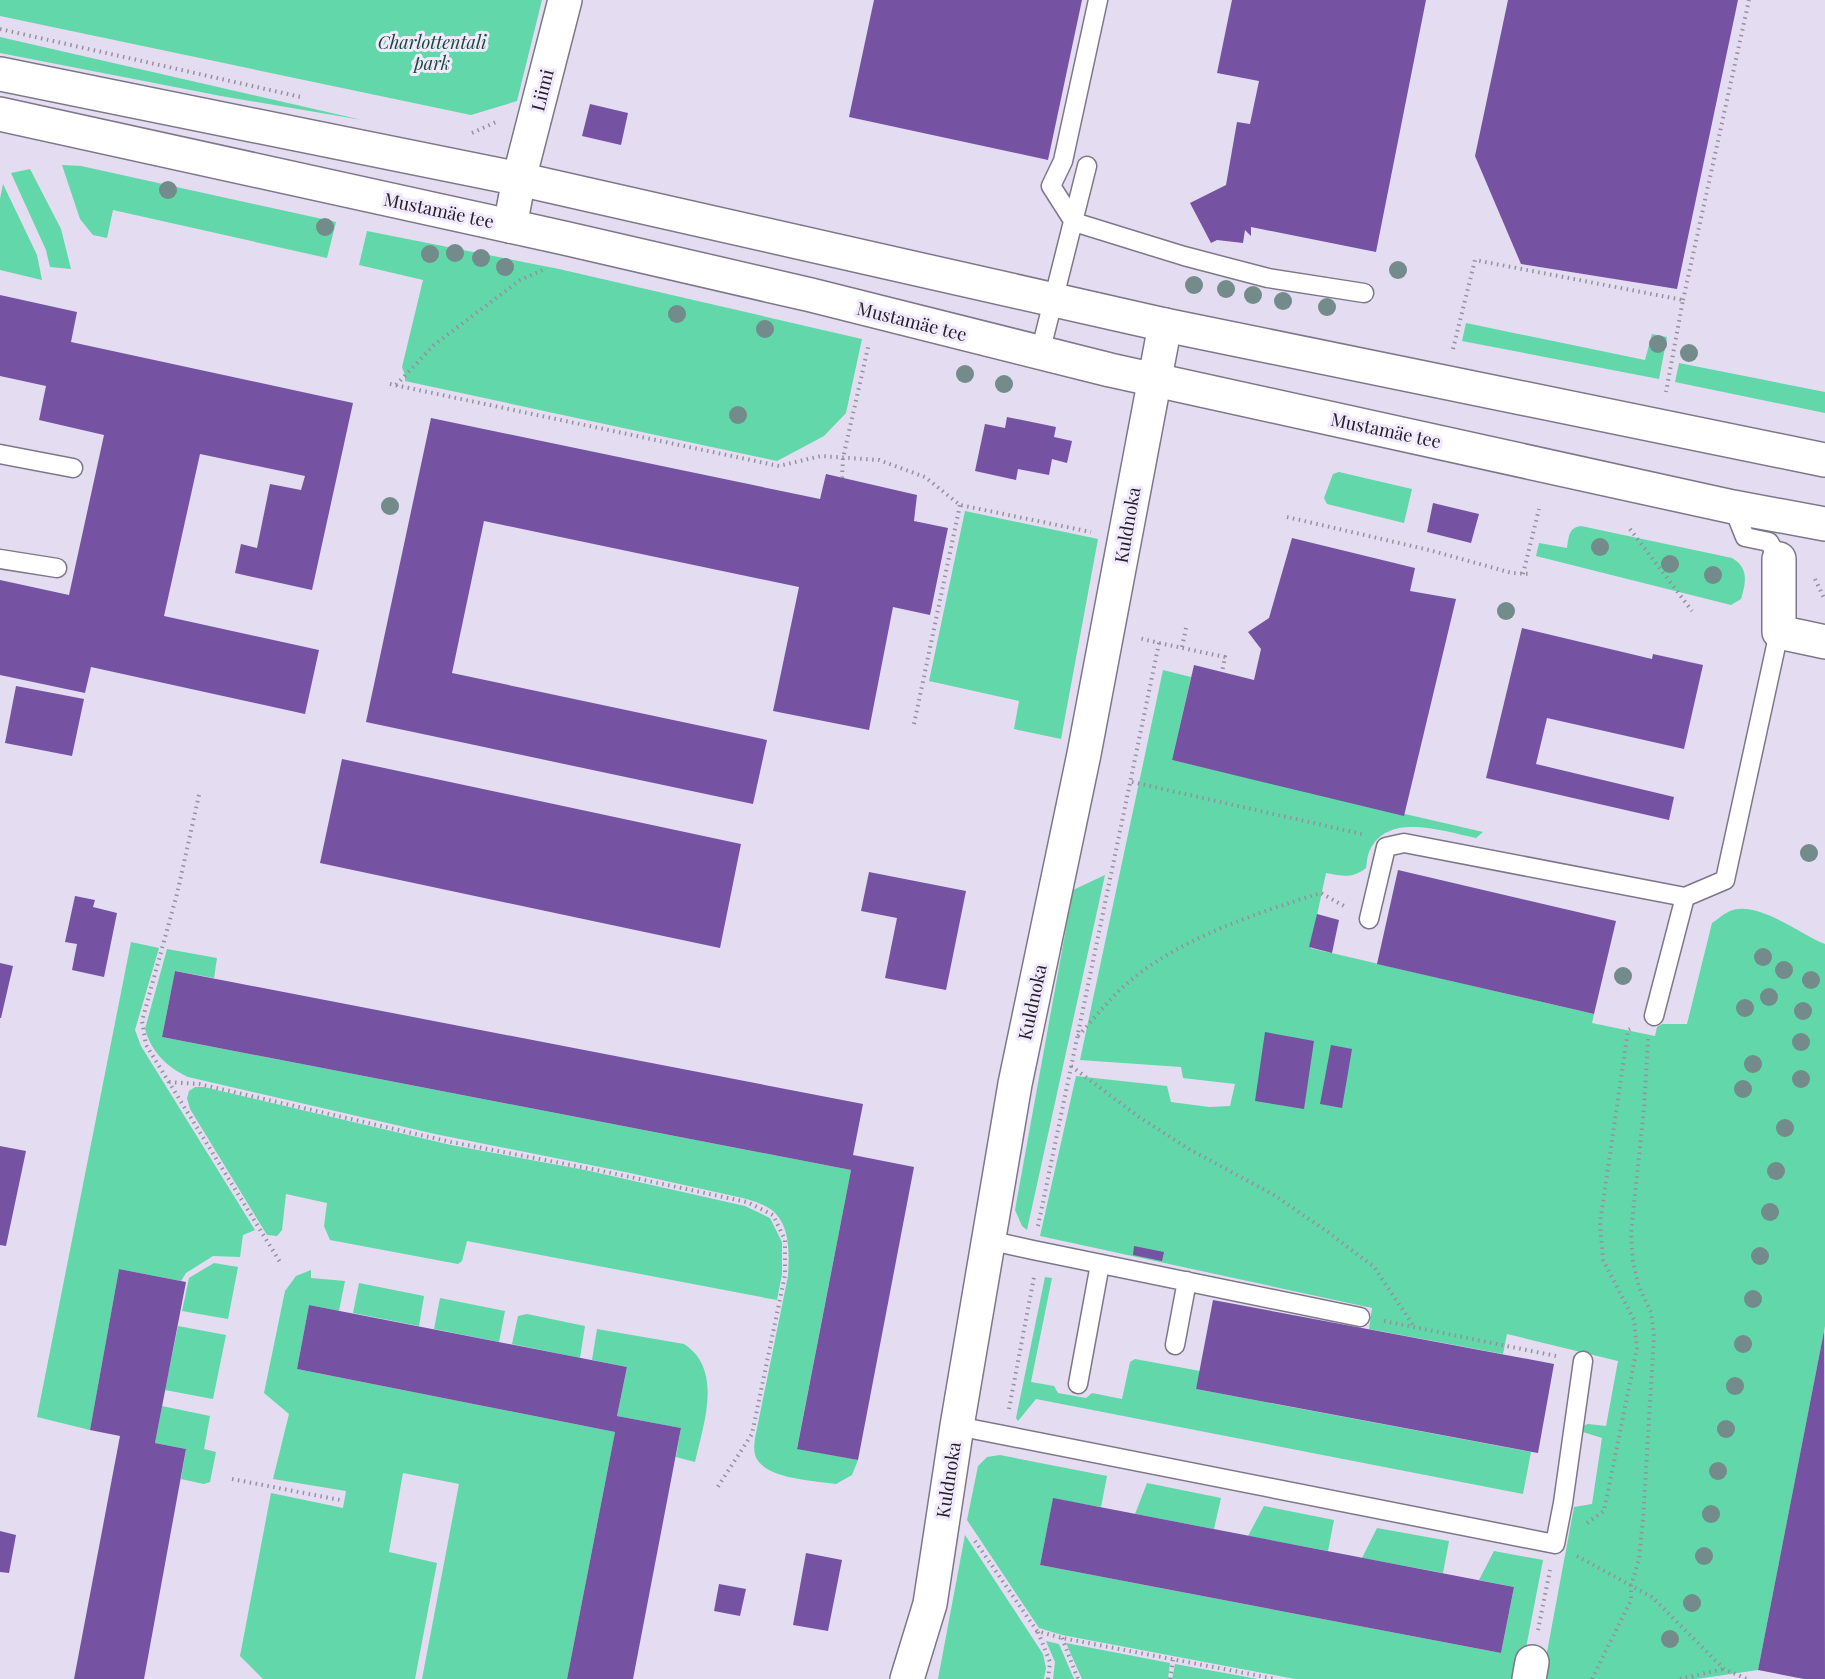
<svg xmlns="http://www.w3.org/2000/svg" width="1825" height="1679" font-family="'Playfair Display',serif">
	<style>
		.green { fill: #62d7a9 }
		.building { fill: #7652a3 }
		.lines { fill: none; stroke-linecap: round; stroke-linejoin: round }
		.service-casing { stroke: #7e7789; stroke-width: 21 }
		.minor-casing { stroke: #7e7789; stroke-width: 36 }
		.secondary-casing { stroke: #7e7789; stroke-width: 36 }
		.path { stroke: #97919f; stroke-width: 4; stroke-dasharray: 1.5 4.5; stroke-linecap: butt }
		.service { stroke: #fff; stroke-width: 18 }
		.minor { stroke: #fff; stroke-width: 33 }
		.secondary { stroke: #fff; stroke-width: 33 }
		.tree { fill: #738b8a }
		.labels { text-anchor: middle; dominant-baseline: central; stroke-width: 6; stroke-linejoin: round; paint-order: stroke }
		.park-label { font-size: 18px; font-style: italic; fill: #174936; stroke: #f1e9fd }
		.street-label { font-size: 18px; fill: #232027; stroke: #f1e9fd }
	</style>
	<rect width="100%" height="100%" fill="#e4dcf0"/>
	<path class="green" d="M0 0H542L517 101 471 115 0 16Z
		M0 37 362 120 221 96 0 53Z
		M62 165 81 166 336 222 327 258 113 210 107 238 93 235 80 219Z
		M30 169 61 229 71 269 50 267 46 250 11 173Z
		M3 184 37 255 42 280 0 270V199Z
		M367 231 559 269 862 339 846 413 824 436 777 461 405 381V375L402 367 423 280 359 265Z
		M1466 323 1645 360 1652 334 1667 337 1659 379 1462 341Z
		M1679 363 1825 392V413L1675 382Z
		M1339 472 1412 489 1404 523 1327 504 1324 498 1333 474Z
		M965 511 1098 539 1061 739 1014 729 1019 701 929 681Z
		M1581 526 1732 558C1749 568 1746 582 1741 599L1731 605 1536 556 1539 543 1567 548C1569 537 1568 528 1581 526Z
		M1163 670 1191 677 1172 760 1483 832 1476 838C1446 832 1388 811 1370 850 1367 855 1367 863 1366 868 1352 879 1343 876 1326 873L1310 948 1594 1014 1592 1023 1655 1036 1657 1027 1662 1024H1687L1712 923C1717 920 1722 915 1728 912 1756 898 1800 935 1825 944V1326L1758 1670 1697 1679H1542L1574 1507 1592 1504 1602 1438 1583 1432V1426L1588 1424 1606 1426 1618 1361 1507 1334 1503 1354 1369 1329 1372 1308 1040 1236 1076 1076 1167 1086 1171 1102 1209 1107 1230 1106 1235 1084 1183 1078 1181 1067 1080 1060Z
		M1105 875 1027 1230 1022 1226 1015 1210 1073 890Z
		M131 942 159 948 135 1030 141 1046 255 1230 243 1235 240 1257 213 1256 186 1273 181 1281 119 1269 90 1430 37 1417Z
		M167 949 217 958 214 978 175 971 162 1037 851 1170 797 1448 858 1460 852 1475 836 1484C816 1481 772 1479 759 1462 753 1455 754 1447 755 1438L788 1276C789 1255 791 1227 773 1211 767 1205 755 1202 747 1199L630 1173 435 1134 188 1077C167 1067 152 1053 145 1029Z
		M195 1087H204L451 1145 585 1170 745 1206 770 1218 782 1242V1274L777 1300 467 1241 462 1261 458 1264 330 1240 324 1226 327 1203 286 1194 282 1230 277 1236 267 1235 190 1109 187 1098 189 1091Z
		M214 1263 238 1267 228 1319 182 1311 189 1278Z
		M311 1270V1278L345 1281 339 1311 309 1305 297 1369 615 1432 567 1679H422L459 1484 403 1473 389 1552 437 1563 415 1679H263L240 1656 271 1493 343 1508 346 1491 273 1479 289 1414 264 1393 285 1291 296 1276Z
		M1045 1277 1052 1278 1031 1382 1054 1386 1058 1393 1086 1398 1092 1393 1122 1399 1130 1362 1135 1359 1200 1371 1196 1389 1531 1452 1523 1494 1036 1399 1018 1421 1016 1418Z
		M359 1283 424 1296 419 1326 353 1313Z
		M440 1298 505 1311 499 1342 434 1329Z
		M527 1314 585 1326 580 1358 512 1344 518 1316Z
		M178 1326 226 1335 213 1399 165 1390Z
		M597 1329 684 1344C724 1370 703 1425 695 1462L676 1457 681 1428 617 1416 627 1367 592 1360Z
		M162 1406 210 1416 204 1449 216 1452 210 1482 204 1484 181 1479 186 1449 155 1443Z
		M1000 1455 1107 1476 1101 1507 1053 1499 1040 1565 1501 1653 1514 1587 1479 1580 1494 1551 1543 1560 1520 1679H1295L1062 1635 1039 1628 967 1520 978 1466 987 1457Z
		M1147 1483 1221 1498 1214 1529 1135 1514Z
		M1264 1506 1334 1520 1328 1551 1248 1536Z
		M1377 1528 1449 1541 1443 1573 1362 1558Z
		M965 1535 1043 1654 1046 1668 1044 1679H938Z
		M1046 1641 1059 1644 1074 1679H1053L1055 1662Z
		M1066 1643 1170 1663 1168 1679H1082Z
		M1175 1664 1258 1679H1172Z"/>
	<path class="building" d="M874 0H1082L1048 160 849 117Z
		M1232 0H1426L1376 252 1251 227V236L1245 230 1243 243 1217 240 1211 243 1190 203 1226 185 1237 122 1250 124 1259 81 1217 73Z
		M1508 0H1738L1677 289 1521 264 1475 156Z
		M590 104 628 113 621 145 582 136Z
		M0 295 77 312 71 342 353 403 312 590 235 573 241 544 257 548 270 484 301 490 305 476 200 454 164 616 319 650 305 714 91 667 85 693 0 675V580L69 595 104 435 39 420 46 386 0 376Z
		M1007 417 1056 427 1054 437 1072 441 1067 463 1052 459 1049 475 1018 469 1016 480 975 471 985 424 1005 428Z
		M431 418 820 499 826 474 917 495 914 521 948 528 930 615 893 607 869 730 773 711 799 587 484 521 452 673 767 740 753 804 366 722Z
		M1433 503 1479 514 1471 543 1427 532Z
		M1292 538 1415 568 1410 591 1456 599 1404 816 1172 760 1194 665 1254 680 1261 649 1248 632 1269 618Z
		M1522 628 1652 659 1653 654 1703 665 1684 749 1547 718 1536 764 1674 797 1669 820 1486 778Z
		M16 686 84 699 72 756 5 743Z
		M342 759 741 844 720 948 320 863Z
		M1398 870 1616 921 1594 1014 1377 964Z
		M869 872 966 891 946 990 885 978 897 918 861 911Z
		M75 896 95 900 93 907 117 913 104 977 72 970 77 944 65 942Z
		M1317 914 1339 920 1332 953 1309 947Z
		M0 963 13 966 1 1018H0Z
		M175 971 863 1104 853 1155 914 1167 858 1460 797 1449 851 1170 162 1037Z
		M1265 1032 1314 1041 1304 1109 1255 1101Z
		M1331 1045 1352 1049 1342 1108 1320 1104Z
		M0 1146 26 1151 6 1246 0 1245Z
		M1134 1246 1164 1252 1162 1261 1133 1255Z
		M119 1269 186 1282 155 1443 186 1449 144 1679H74L120 1436 90 1430Z
		M1213 1300 1554 1364 1538 1453 1196 1389Z
		M309 1305 627 1367 617 1416 681 1428 633 1679H567L615 1432 297 1369Z
		M1824 1331 1825 1679H1804L1758 1670Z
		M1053 1498 1514 1587 1501 1653 1040 1565Z
		M0 1531 16 1535 9 1573 0 1572Z
		M806 1553 842 1560 828 1631 793 1625Z
		M719 1584 746 1589 740 1616 714 1611Z"/>
	<g class="lines">
		<g class="service-casing">
			<path id="service" d="M1098 0 1063 161 1051 186 1074 222 1184 256 1268 278 1364 293
				M1040 353 1087 166
				M0 454 73 468
				M1733 507 1745 537 1769 542 1779 559
				M0 559 57 568
				M1369 919 1386 847 1404 843 1685 897 1725 880 1779 632
				M1654 1016 1685 897
				M988 1240 1033 1250 1360 1317
				M1175 1345 1187 1281
				M1078 1384 1100 1264
				M957 1426 1555 1544 1563 1503 1583 1361"/>
		</g>
		<g class="minor-casing">
			<path id="minor" d="M510 226 519 179 565 0
				M1779 559V632L1825 642
				M907 1679 930 1604 957 1426 1015 1084 1084 754 1165 325
				M1529 1679 1532 1662"/>
		</g>
		<g class="secondary-casing">
			<path id="secondary" d="M0 74 519 179 1165 325 1825 460
				M0 114 564 238 811 295 1110 370 1733 507 1825 524"/>
		</g>
		<path class="path" d="M0 29 301 97
			M472 133 498 121
			M1683 300 1749 0
			M1453 349 1475 260 1683 300 1666 392
			M390 384 779 466 821 456 879 460 925 477 960 505 1091 532
			M396 385 434 345 520 280 545 269
			M842 478 843 458 869 343
			M1287 517 1429 550 1512 573 1531 574
			M1630 529 1692 611
			M1523 574 1539 509
			M1815 579 1825 600
			M1159 643 1225 657 1222 672
			M1182 647 1186 628
			M914 724 960 505
			M1132 782 1362 834
			M199 795 177 894 142 1021 146 1045 280 1262
			M1078 1036C1093 1020 1106 1003 1122 988 1172 941 1256 913 1321 893L1344 906
			M1071 1066 1139 1117 1189 1149 1274 1195 1328 1232 1374 1267 1415 1328
			M169 1082 199 1084 451 1142 602 1171 747 1202 773 1215 785 1240V1275L752 1434 717 1488
			M1038 1226 1159 643 1139 638
			M1384 1321 1556 1356
			M1009 1409 1034 1277
			M232 1479 340 1500
			M1587 1523 1604 1511 1637 1348 1634 1320 1603 1260 1600 1223 1628 1030 1630 1029
			M975 1541 1037 1631 1062 1638 1276 1679
			M1577 1556 1652 1597 1724 1669 1747 1679
			M1538 1630 1550 1570
			M1038 1632 1050 1662 1048 1679
			M1062 1638 1078 1679
			M1170 1679 1173 1660
			M1592 1679 1631 1600V1586L1639 1559 1643 1520 1654 1336 1651 1312 1639 1287 1633 1262 1631 1233 1644 1109 1648 1039
			M1680 1679 1723 1669"/>
		<use href="#service" class="service"/>
		<use href="#minor" class="minor"/>
		<use href="#secondary" class="secondary"/>
	</g>
	<g class="tree">
		<circle cx="168" cy="190" r="9"/>
		<circle cx="325" cy="227" r="9"/>
		<circle cx="455" cy="253" r="9"/>
		<circle cx="430" cy="254" r="9"/>
		<circle cx="481" cy="258" r="9"/>
		<circle cx="505" cy="267" r="9"/>
		<circle cx="1398" cy="270" r="9"/>
		<circle cx="1194" cy="285" r="9"/>
		<circle cx="1226" cy="289" r="9"/>
		<circle cx="1253" cy="295" r="9"/>
		<circle cx="1283" cy="301" r="9"/>
		<circle cx="1327" cy="307" r="9"/>
		<circle cx="677" cy="314" r="9"/>
		<circle cx="765" cy="329" r="9"/>
		<circle cx="1658" cy="344" r="9"/>
		<circle cx="1689" cy="353" r="9"/>
		<circle cx="965" cy="374" r="9"/>
		<circle cx="1004" cy="384" r="9"/>
		<circle cx="738" cy="415" r="9"/>
		<circle cx="390" cy="506" r="9"/>
		<circle cx="1600" cy="547" r="9"/>
		<circle cx="1670" cy="564" r="9"/>
		<circle cx="1713" cy="575" r="9"/>
		<circle cx="1506" cy="611" r="9"/>
		<circle cx="1809" cy="853" r="9"/>
		<circle cx="1763" cy="957" r="9"/>
		<circle cx="1784" cy="970" r="9"/>
		<circle cx="1623" cy="976" r="9"/>
		<circle cx="1811" cy="980" r="9"/>
		<circle cx="1769" cy="997" r="9"/>
		<circle cx="1745" cy="1008" r="9"/>
		<circle cx="1803" cy="1011" r="9"/>
		<circle cx="1801" cy="1042" r="9"/>
		<circle cx="1753" cy="1064" r="9"/>
		<circle cx="1801" cy="1079" r="9"/>
		<circle cx="1743" cy="1089" r="9"/>
		<circle cx="1785" cy="1128" r="9"/>
		<circle cx="1776" cy="1171" r="9"/>
		<circle cx="1770" cy="1212" r="9"/>
		<circle cx="1760" cy="1256" r="9"/>
		<circle cx="1753" cy="1299" r="9"/>
		<circle cx="1743" cy="1344" r="9"/>
		<circle cx="1735" cy="1386" r="9"/>
		<circle cx="1726" cy="1429" r="9"/>
		<circle cx="1718" cy="1471" r="9"/>
		<circle cx="1711" cy="1514" r="9"/>
		<circle cx="1704" cy="1556" r="9"/>
		<circle cx="1692" cy="1603" r="9"/>
		<circle cx="1670" cy="1639" r="9"/>
	</g>
	<g class="labels">
		<g class="park-label">
			<text x="432" y="42">Charlottentali<tspan x="432" dy="21">park</tspan></text>
		</g>
		<g class="street-label">
			<text transform="translate(542 90) rotate(-76)">Liimi</text>
			<text transform="translate(439 210) rotate(12)">Mustamäe tee</text>
			<text transform="translate(912 321) rotate(14)">Mustamäe tee</text>
			<text transform="translate(1386 430) rotate(12)">Mustamäe tee</text>
			<text transform="translate(1127 525) rotate(-80)">Kuldnoka</text>
			<text transform="translate(1032 1002) rotate(-78)">Kuldnoka</text>
			<text transform="translate(948 1480) rotate(-81)">Kuldnoka</text>
		</g>
	</g>
</svg>
